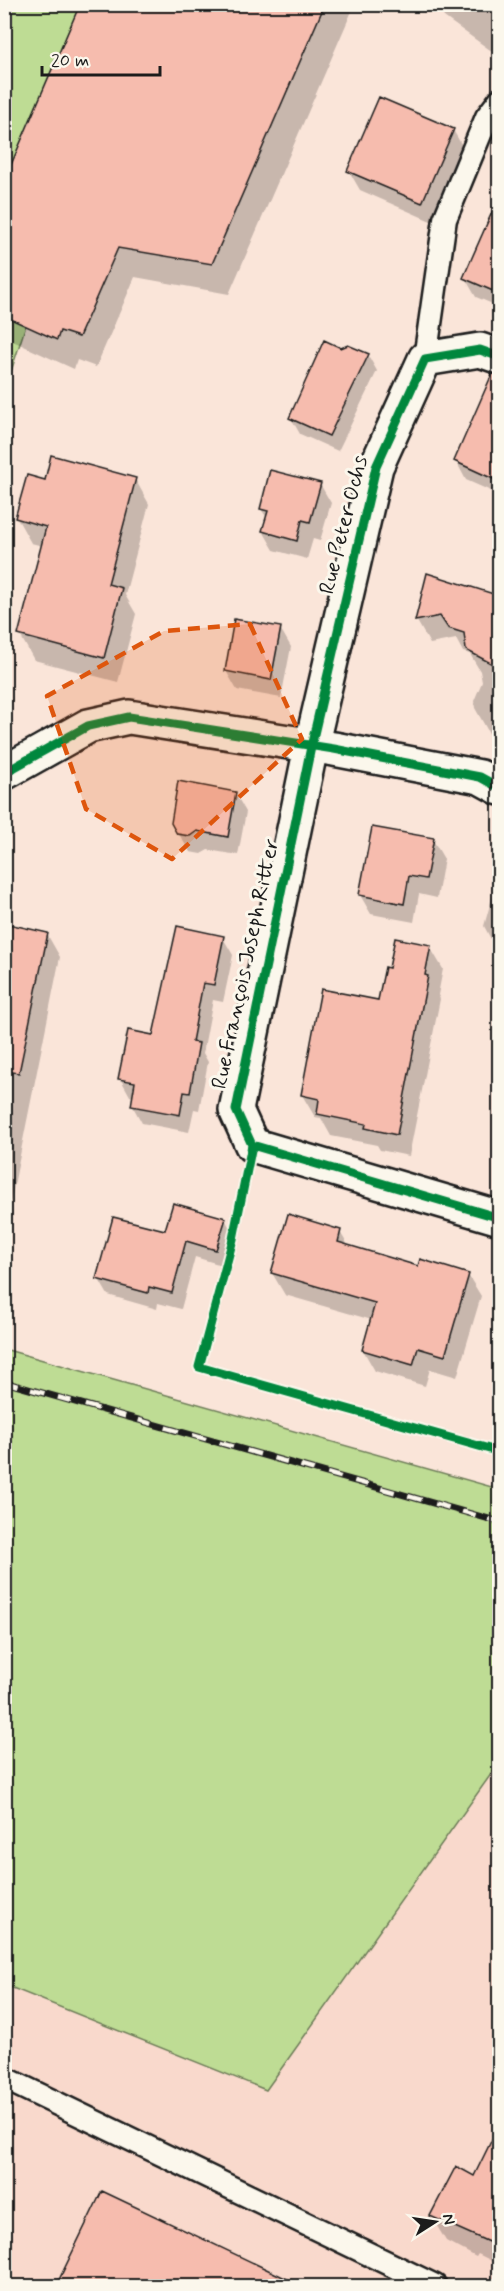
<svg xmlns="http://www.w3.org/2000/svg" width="504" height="2291" font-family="Mynerve,sans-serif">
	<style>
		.built { fill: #f9d9cc }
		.green { fill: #bedc94; stroke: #6d7c58; stroke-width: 1.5 }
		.shadow { fill: #0003 }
		.building { fill: #f6bcae; stroke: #1c1c1c; stroke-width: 1.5 }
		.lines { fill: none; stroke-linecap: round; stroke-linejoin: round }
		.lane-casing { stroke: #1c1c1c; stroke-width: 27 }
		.street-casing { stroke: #1c1c1c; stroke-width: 38 }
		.lane { stroke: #fbf7ec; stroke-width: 22 }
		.street { stroke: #fbf7ec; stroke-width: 33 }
		.rail-casing { stroke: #1c1c1c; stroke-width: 7 }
		.rail { stroke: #fbf7ec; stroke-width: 4.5; stroke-dasharray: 14; stroke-linecap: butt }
		.cycleway-casing { stroke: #fbf7ec; stroke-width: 13 }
		.cycleway { stroke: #00873e; stroke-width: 9 }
		.marked { fill: #de560d; fill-opacity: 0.2; stroke: #de560d; stroke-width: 4.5; stroke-dasharray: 12 8; stroke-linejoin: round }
		.labels { text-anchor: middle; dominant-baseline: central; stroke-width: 6; stroke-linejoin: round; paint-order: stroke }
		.street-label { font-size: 22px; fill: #1c1c1c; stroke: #fbf7ec }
	</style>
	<rect width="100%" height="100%" fill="#fae5d9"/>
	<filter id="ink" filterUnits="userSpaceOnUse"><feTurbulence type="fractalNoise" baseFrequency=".0167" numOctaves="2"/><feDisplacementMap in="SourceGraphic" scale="12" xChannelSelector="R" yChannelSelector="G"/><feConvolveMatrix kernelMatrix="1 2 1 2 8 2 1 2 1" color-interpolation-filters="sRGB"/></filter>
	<g filter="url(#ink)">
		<path class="built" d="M499 1763V2286H5L4 1985 266 2089Z"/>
		<path class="green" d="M5 5H129L5 390Z
			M4 1349 499 1489V1763L266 2090 5 1985Z"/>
		<path class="shadow" d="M81 4H355L229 294 135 277 96 367 77 360 74 369 4 337V219Z
			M437 4H500V57L444 17Z
			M453 130 464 149 433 222 360 190 349 171Z
			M500 207V307L476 297 465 278Z
			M341 350 368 355 377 371 338 451 300 434 291 418Z
			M500 419V495L466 480 456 461Z
			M135 479 149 504 125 595 136 614 118 682 34 660 20 635 43 546 31 543 17 518 46 482Z
			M320 484 331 503 320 541 313 539 307 559 274 550 263 531 267 518 261 509Z
			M428 575 500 598V742L489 733 475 708 474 701 482 682 480 671 470 654 463 652 456 639 430 644 417 621Z
			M280 628 291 647 281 698 237 690 226 671Z
			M235 793 246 812 238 855 208 850 201 854 190 852 172 823Z
			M433 840 444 859 437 898 419 894 414 922 371 914 360 895Z
			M500 869V945L493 943 484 926Z
			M4 925 47 934 60 957 9 1210 4 1209Z
			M223 938 233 955 223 1002 213 1000 203 1053 208 1062 199 1110 194 1109 189 1132 142 1123 132 1105 134 1097 130 1096 120 1078 154 1036Z
			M430 947 443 969 438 995 440 999 409 1156 380 1150 377 1145 331 1136 321 1118 315 1117 302 1095 379 1002 390 969Z
			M225 1219 234 1236 225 1266 195 1257 181 1309 158 1303 157 1309 108 1295 98 1278 166 1232Z
			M340 1232 349 1247 419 1268 468 1275 481 1296 457 1377 430 1369 425 1386 375 1371 363 1350 372 1320 285 1295 272 1273Z
			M500 2127V2265L478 2254 476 2257 446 2241 431 2216 475 2178Z
			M102 2193 299 2286H57Z"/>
		<path class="building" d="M80 4H325L212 264 118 248 79 337 60 331 57 340 4 316V181Z
			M379 97 454 129 422 203 347 171Z
			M500 194V294L463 278Z
			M324 340 341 348 348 345 369 354 329 436 289 418Z
			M492 374 500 375V482L454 461Z
			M51 455 136 478 108 584 122 588 104 658 18 635 46 527 15 518 27 475 45 480Z
			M270 470 321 483 310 522 302 520 297 541 262 531 268 511 260 509Z
			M427 573 500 596V668L466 650 464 633 448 628 440 616 415 621Z
			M234 619 281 627 271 680 225 671Z
			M178 781 236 792 228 837 197 831 190 836 177 834 171 823Z
			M372 827 434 838 426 879 409 876 404 904 359 895Z
			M4 923 48 933 19 1073 4 1071Z
			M177 926 224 936 214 985 203 983 192 1042 199 1043 190 1093 184 1092 180 1115 131 1106 135 1082 118 1079 128 1030 153 1035Z
			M395 938 431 945 425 975 428 976 397 1135 365 1128 366 1124 317 1114 319 1099 301 1095 321 989 378 1000 385 967 389 968Z
			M173 1203 226 1218 216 1250 186 1241 172 1293 149 1287 148 1293 96 1279 113 1217 165 1230Z
			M288 1214 341 1230 338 1242 418 1266 420 1259 469 1274 445 1356 418 1348 413 1365 362 1350 375 1303 271 1273Z
			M500 2123V2247L430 2216 456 2166 474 2176Z
			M102 2191 302 2286H56Z"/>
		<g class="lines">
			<g class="lane-casing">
				<path id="lane" d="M425 359 445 219 487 117 500 100
					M4 2078 435 2286"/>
			</g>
			<g class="street-casing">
				<path id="street" d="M500 357 480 350 425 359 376 467 311 747 236 1110 252 1145 500 1218
					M4 773 88 726 129 717 334 749 480 777 500 788"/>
			</g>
			<use href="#lane" class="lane"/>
			<use href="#street" class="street"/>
			<g class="rail-casing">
				<path id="rail" d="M4 1382 500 1522"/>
			</g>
			<use href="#rail" class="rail"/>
			<g class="cycleway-casing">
				<path id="cycleway" d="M500 357 480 350 425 359 376 467 311 747 236 1110 252 1145 500 1218
					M4 773 88 726 129 717 334 749 480 777 500 788
					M252 1145 233 1239 199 1367 500 1452"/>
			</g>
			<use href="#cycleway" class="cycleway"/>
		</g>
	</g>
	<path class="marked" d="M250 624 302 739 172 859 86 809 47 696 164 631Z"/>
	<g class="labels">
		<g class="street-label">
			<text transform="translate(344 525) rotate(-76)">Rue Peter Ochs</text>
			<text transform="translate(246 964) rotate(-78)">Rue François Joseph Ritter</text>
		</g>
	</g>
	<rect width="504" height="2291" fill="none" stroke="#fbf7ec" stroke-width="24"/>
	<rect x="12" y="12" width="480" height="2267" fill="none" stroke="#1c1c1c" stroke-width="2" filter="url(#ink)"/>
	<g transform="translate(435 2222) rotate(78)" stroke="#fbf7ec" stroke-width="4.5" paint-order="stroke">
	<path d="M0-4.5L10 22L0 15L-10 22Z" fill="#1c1c1c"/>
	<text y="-9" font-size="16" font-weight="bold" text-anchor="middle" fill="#1c1c1c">N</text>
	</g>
	<path d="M42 66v9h118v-9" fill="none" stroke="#1c1c1c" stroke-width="3"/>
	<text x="51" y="66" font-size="18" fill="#1c1c1c" stroke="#fbf7ec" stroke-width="4.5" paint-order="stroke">20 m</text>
</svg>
